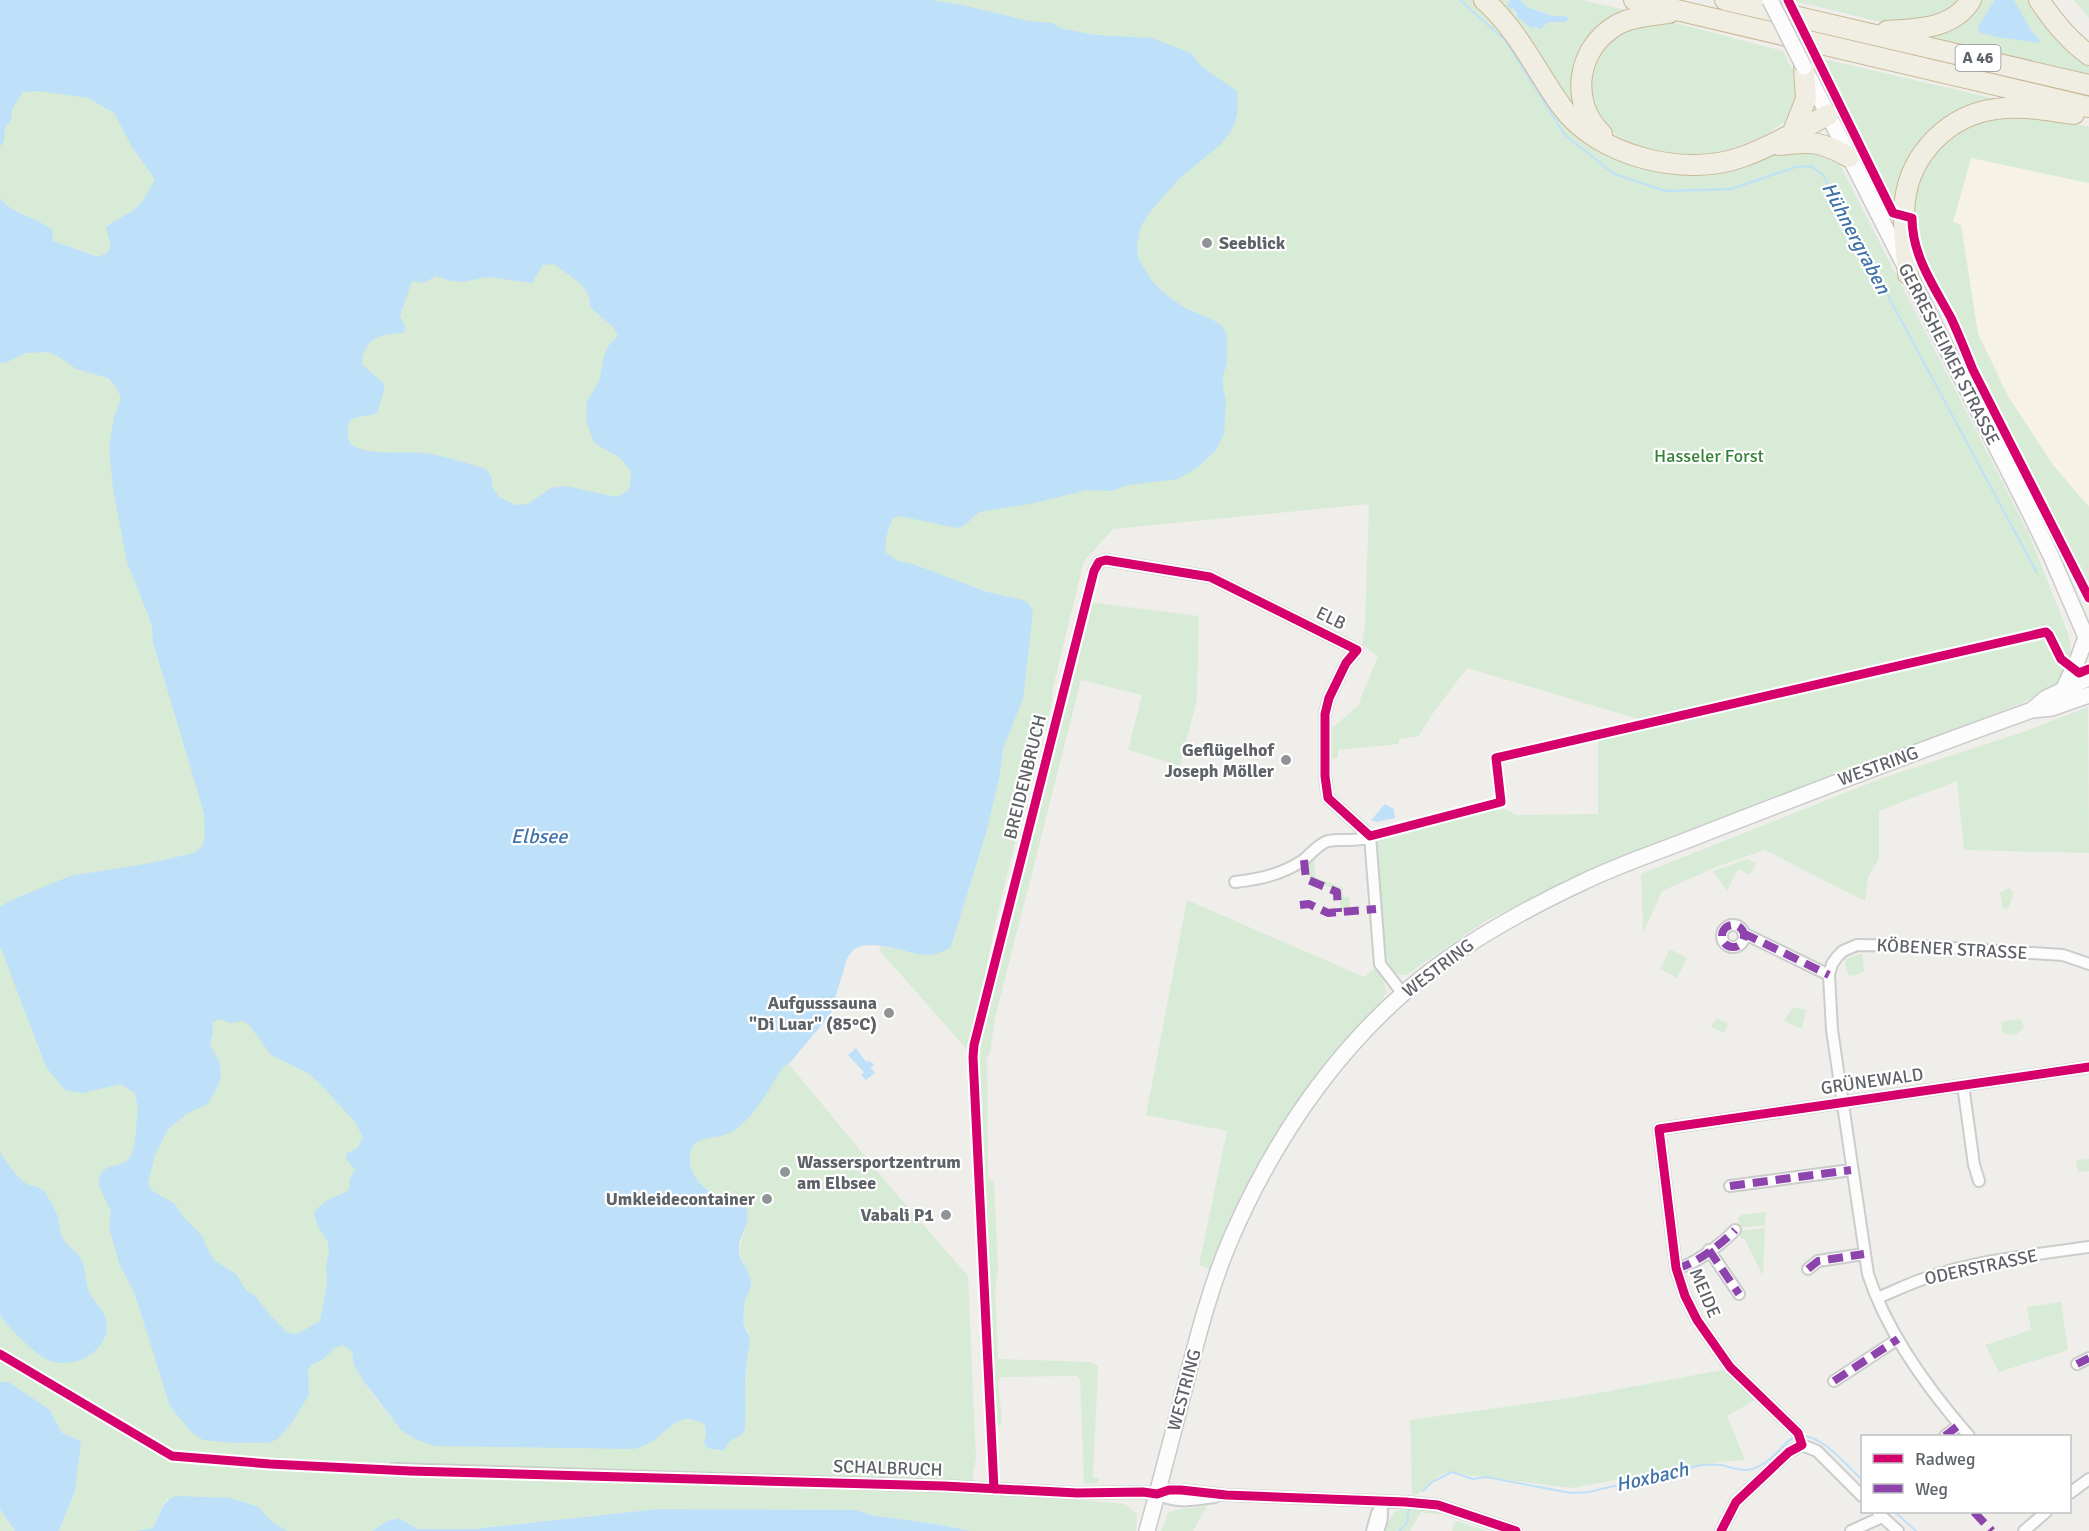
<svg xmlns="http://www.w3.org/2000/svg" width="2089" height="1531" font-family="Signika,sans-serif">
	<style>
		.commercial { fill: #f7f3e4 }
		.green { fill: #d8ebd6 }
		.water { fill: #bfe0f9; fill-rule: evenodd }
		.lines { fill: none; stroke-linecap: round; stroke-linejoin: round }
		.stream { stroke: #bfe0f9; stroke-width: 2 }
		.street-casing { stroke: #cbcccc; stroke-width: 14 }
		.secondary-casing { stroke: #cacacb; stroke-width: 18 }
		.highway-casing { stroke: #c8b996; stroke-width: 22 }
		.street { stroke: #fdfcfc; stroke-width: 10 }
		.secondary { stroke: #fdfcfc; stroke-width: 15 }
		.highway { stroke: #f0ede3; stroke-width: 20 }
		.secondary-bridge-casing { stroke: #cacacb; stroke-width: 18; stroke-linecap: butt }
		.secondary-bridge { stroke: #fdfcfc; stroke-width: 15 }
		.quiet { stroke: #8e44ad; stroke-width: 8; stroke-dasharray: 15 8; stroke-linecap: butt }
		.cycleway-casing { stroke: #fff; stroke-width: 13 }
		.cycleway { stroke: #d6006c; stroke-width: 9 }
		.poi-dot { fill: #919496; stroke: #fff; stroke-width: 2 }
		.labels { text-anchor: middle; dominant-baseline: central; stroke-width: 4.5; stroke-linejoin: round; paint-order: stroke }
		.shield { fill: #fff; stroke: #8f9295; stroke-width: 1.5 }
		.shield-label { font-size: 16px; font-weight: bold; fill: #5f6368 }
		.poi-label { font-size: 18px; font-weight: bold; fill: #5f6368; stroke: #fff; text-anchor: end }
		.street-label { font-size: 18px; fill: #5f6368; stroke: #fff }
		.park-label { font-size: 18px; fill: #348238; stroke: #fff }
		.water-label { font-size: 20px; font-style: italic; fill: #4174aa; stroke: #fff }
	</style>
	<rect width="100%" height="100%" fill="#efeeea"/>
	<path class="commercial" d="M1971 158 2089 183V507L2053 465 2008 396 1978 334 1961 226 1953 222Z"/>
	<path class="green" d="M0 0H1476L1554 102 1659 171 1686 175 1720 172 1806 145 1837 159 2028 532 2068 633 2072 655 2059 684 2022 703 1638 850 1565 882 1487 920 1406 975H1400L1392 971 1383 950 1376 845 1378 839 1382 835 1501 807 1517 815 1598 814V737L1655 724 1467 668 1431 716 1419 736 1399 739V744L1338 750V758H1331L1330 730 1360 704 1361 697 1378 657 1362 644 1365 624 1369 504 1113 529 1084 561 1053 687 1051 708 1044 726 994 928 971 1054 879 950 881 946 926 955 951 947 987 830 1000 775 1003 749 1023 699 390 1121 343 1345C355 1349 351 1359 356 1368 367 1391 386 1410 401 1430L649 1444C668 1428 680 1410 705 1425L706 1434 704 1442 716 1451H723L730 1440 743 1434 745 1424 747 1360 750 1341 748 1330 744 1324V1306L751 1282 739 1251 747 1221C742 1215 737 1208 732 1203 721 1194 708 1194 698 1180 691 1172 686 1154 694 1145 702 1134 724 1139 736 1129 755 1115 770 1085 784 1066L789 1064 886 1182 968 1276 976 1459 973 1472 974 1489 1125 1504 1137 1514 1136 1531H971L936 1524 871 1515 856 1510 658 1509 473 1529H418L399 1518 387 1521 372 1531H288L271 1521 259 1507 231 1498 167 1500C160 1509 159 1518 152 1528L135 1531H59L75 1491 62 1433 50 1410 9 1382H0Z
		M1489 0H1510L1516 16 1531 28 1536 27 1540 28 1557 17 1527 7 1520 0H1582L1634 12 1584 58 1598 137Z
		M1790 0H1964L1949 14 1897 26Z
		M1976 0H2035L2089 61V74L1931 36V32Z
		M2074 0H2089V18Z
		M1664 20 1783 51 1797 79 1799 89 1790 119 1763 136 1727 151 1701 154H1678L1656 151 1628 142 1610 131 1599 118 1591 100 1589 81 1593 62 1615 34Z
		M1819 58 2022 105 1959 115 1898 209Z
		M2035 115 2089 127V183L1971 158 1953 222 1961 225 1978 334 2008 396 2053 465 2089 507V591L1974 362 1920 250 1914 211 1912 193 1936 147 1973 120Z
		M1088 602 1199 616 1197 700 1180 766 1128 750 1142 695 1081 680 995 1018 990 1053 987 1057 988 1178 994 1182 998 1268 995 1290 998 1359 1091 1362 1098 1367 1093 1477 1099 1478 1098 1483 1084 1484 1080 1379 1077 1376 1002 1377 998 1381 1002 1421 1000 1425 996 1426 991 1422V1366L978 1117C978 1109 980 1102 980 1094 981 1071 973 1055 978 1032Z
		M2088 707 2089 853 1964 850 1957 781 1879 811V859L1868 877 1865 901 1765 850 1716 867 1662 891 1643 933 1641 874 1880 779 2026 731Z
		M1314 855 1315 877 1343 888V897H1349L1350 909 1340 910 1339 891 1309 879 1308 860Z
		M1748 859 1756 864 1750 875 1738 869 1727 891 1713 871Z
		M2009 888 2014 893 2008 908 2003 909 2000 892Z
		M1187 900 1364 977 1378 966 1387 992C1372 1017 1348 1036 1330 1058 1280 1123 1242 1194 1211 1270L1199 1265 1227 1131 1146 1115Z
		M1670 949 1687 958 1677 978 1660 969Z
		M1862 953 1864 971 1859 974 1849 976 1845 965 1846 959Z
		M1793 1007 1806 1010 1802 1029 1784 1021Z
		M1716 1018 1728 1024 1724 1033 1711 1027Z
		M2021 1019 2024 1027 2017 1034 2007 1035 2002 1031 2001 1022Z
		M2089 1159V1171L2078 1172 2076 1160Z
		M1766 1212 1765 1225 1739 1228 1738 1217 1741 1215Z
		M1765 1228 1763 1276 1744 1238 1741 1239 1740 1231Z
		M2061 1302 2068 1350 1999 1372 1985 1345 2031 1330 2027 1307Z
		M1728 1369 1757 1399 1727 1416 1745 1460 1717 1462 1571 1488 1468 1475C1441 1468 1437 1476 1418 1494L1412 1495 1410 1420 1576 1397Z
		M1207 1506 1193 1531H1161L1168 1513 1175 1510Z
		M1404 1508 1438 1511 1440 1515 1421 1512 1410 1531H1383L1394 1512Z
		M0 1509 15 1531H0Z
		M1456 1521 1487 1531H1453L1452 1528Z"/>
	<path class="water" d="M0 0H931L958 4 1029 21 1052 23 1063 29 1096 35 1152 38 1191 53 1201 66 1237 91 1238 109 1235 123 1229 134 1220 145 1180 178 1150 212 1141 226 1137 245 1138 258 1153 282 1164 293 1183 307 1213 320 1222 326 1227 335V363L1223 375V388L1226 401 1224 434 1216 450 1197 468 1178 479 1128 485 1111 491 1087 490 1030 504 979 512 964 526 957 528 899 516 893 518C888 529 884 541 886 553L898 561 913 564 987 592 1023 600 1029 604 1033 612 1023 699 1003 749 1000 775 987 830 951 947C944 952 933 955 924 955 903 953 858 931 847 959L830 1015 789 1064 784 1066C769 1088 754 1120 730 1133 717 1140 696 1134 691 1151 684 1174 709 1196 729 1201 734 1203 742 1200 745 1206 754 1220 738 1236 739 1250 739 1260 749 1270 751 1280 752 1288 745 1298 744 1307 744 1311 743 1321 744 1325 746 1331 750 1334 750 1342 750 1348 747 1354 747 1360 744 1382 747 1406 745 1428L743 1434 730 1441 723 1451 707 1448 704 1442 706 1434 705 1425C680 1410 671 1428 652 1442 646 1445 640 1447 634 1449L435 1446 417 1440 401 1430 364 1382 354 1365 352 1352 343 1345 335 1348 322 1360 311 1365 308 1370 309 1395 293 1421 278 1439 268 1443H234L203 1440 191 1432 170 1406 134 1292 119 1263 109 1227 111 1211 99 1187V1178L102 1171 109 1167 124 1163 131 1156 135 1141 138 1108 135 1093 121 1084 83 1093 65 1090 46 1067 0 946V907L9 901 70 876 151 863 194 853 202 847 205 836 204 813 153 642 152 627 147 612 127 562 113 489 109 448 114 417 121 398 117 388 108 378 76 369 58 356 48 352 26 353 5 363 0 362V198C14 216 36 216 52 230L53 241 98 257 107 253 111 247 106 227C115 220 123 217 132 211 143 204 149 190 155 179L132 147 114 113 88 98 39 91 23 92 12 109 11 120 5 127 4 141 0 147ZM554 264 581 284 588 294 591 308 613 327 618 336 609 345 604 356 599 381 587 401 586 420 594 443 620 458 631 471 630 487 626 492 616 497 566 486 551 488 528 504 516 505 499 497 492 487V477L486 469C466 463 445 456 424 453 407 451 357 457 349 441 348 440 348 433 348 432 345 413 365 418 377 413 390 374 386 389 362 364 363 338 382 333 404 333L405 326 400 316 412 281 424 283 436 276 451 281 463 282 488 277 532 283 543 265ZM218 1019 231 1023 243 1021 249 1025 271 1055 308 1073 322 1086 356 1123 363 1138 357 1148 346 1154V1159L355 1170 350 1179 349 1190C334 1199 323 1198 314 1214L317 1225 328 1242 329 1251 326 1267 327 1283 320 1321 297 1334 287 1332 271 1316 256 1297 246 1290 236 1274 215 1261 208 1250 203 1237 183 1216 175 1204 151 1190 148 1183 155 1155 168 1129 188 1113 208 1104 217 1088 221 1077 220 1064 210 1044 213 1034 212 1023Z
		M1510 0H1520L1527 7 1553 16H1565L1569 18 1566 22H1549L1540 29 1536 27 1531 28 1516 16 1517 14 1513 8 1510 9 1507 6Z
		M1995 0H2014L2032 32 2041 41 2038 43C2019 39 2000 39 1981 33L1978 30 1979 25Z
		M1385 804 1394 809 1395 818 1377 822 1371 820Z
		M856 1048 866 1062 869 1061 874 1064 872 1067 869 1065 875 1073 866 1080 861 1075 864 1072 848 1055Z
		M0 1152C7 1163 16 1177 27 1184 34 1187 42 1186 46 1194 49 1199 53 1205 55 1210 60 1219 58 1231 64 1240 69 1248 79 1253 82 1261 86 1270 85 1282 89 1292 93 1302 104 1309 106 1319 113 1348 77 1370 51 1361 35 1355 10 1329 0 1315Z
		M0 1382H9L50 1410 62 1433 81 1441 75 1491 59 1531H15L0 1509Z
		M176 1496 231 1498 259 1507 271 1521 288 1531H135L152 1528C162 1515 159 1503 176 1496Z
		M658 1509 856 1510 871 1515 936 1524 971 1531H372L387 1521 399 1518 418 1529H473Z"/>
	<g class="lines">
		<path class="stream" d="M1460 0 1505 40 1565 135 1614 174 1666 191 1731 189 1796 167 1811 166 1823 175 2037 573
			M2087 587H2089
			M1423 1491 1432 1482 1452 1472 1473 1479 1486 1477 1571 1493 1589 1492 1702 1465C1708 1465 1715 1464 1721 1465 1731 1467 1741 1472 1752 1469 1764 1466 1777 1453 1785 1444 1810 1418 1844 1463 1862 1480
			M1895 1512 1916 1531
			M1399 1531 1407 1523 1409 1507"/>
		<g class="street-casing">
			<path id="street" d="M1094 571 1099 562 1106 560 1210 577 1357 650 1346 663 1329 698 1325 714V776L1328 798 1370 836 1380 964 1403 994
				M1235 882C1260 879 1280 875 1302 861 1310 855 1318 844 1328 841 1342 838 1357 843 1370 836
				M1722 936a11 11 0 1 1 22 0a11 11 0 1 1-22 0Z
				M1743 933 1829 975
				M1963 1085 1974 1165 1979 1181
				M1730 1186 1851 1170
				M1709 1250 1739 1294
				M1676 1268C1692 1267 1724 1242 1735 1230
				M1808 1269 1818 1261 1864 1254
				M1877 1298C1890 1293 1902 1287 1915 1282 1970 1261 2031 1255 2089 1247
				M2077 1364 2089 1358
				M1834 1381 1898 1339
				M1798 1433 1730 1367 1697 1320 1685 1296 1676 1268 1659 1129 2089 1067
				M1945 1436 1959 1425
				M1969 1436C1928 1389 1887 1333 1868 1274L1832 1030 1829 975 1832 964 1837 957 1843 951 1857 945 1920 946 2063 955 2089 964
				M393 1469 944 1486 1077 1493 1143 1492 1157 1494 1169 1490H1181L1226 1495 1405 1502 1438 1505 1516 1531
				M2070 1493 2089 1479
				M1157 1494C1175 1504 1196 1500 1215 1497
				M1878 1513 1898 1531
				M1372 1531 1377 1513 1381 1509
				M1378 1531C1384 1518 1381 1514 1382 1501
				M1721 1531 1736 1502 1789 1452 1802 1445 1817 1451 1862 1496
				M1851 1531 1882 1517
				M2024 1531 2046 1512"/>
		</g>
		<g class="secondary-casing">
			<path id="secondary" d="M1807 73 2030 513 2051 556 2089 644
				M2063 690 2078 659 2086 637
				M2032 710 2046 698 2089 678
				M1147 1531C1160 1483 1173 1434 1185 1386 1198 1335 1211 1284 1232 1236 1278 1131 1346 1033 1440 964 1484 932 1532 906 1581 883 1622 863 1666 849 1708 832 1816 790 1923 749 2032 710L2052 708 2089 695"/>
		</g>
		<g class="highway-casing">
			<path id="highway" d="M1484 0C1518 30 1536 71 1562 107 1598 156 1684 178 1742 157 1771 147 1800 129 1828 115
				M1634 0 2089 107
				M1725 0 2089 85
				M2039 0C2053 21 2068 40 2089 55
				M1887 31C1918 29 1953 29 1971 0
				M1793 132 1806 99 1804 67
				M1602 134C1569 103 1577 49 1615 26 1631 16 1651 16 1669 13
				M1779 145C1812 141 1820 141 1849 157
				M1908 274C1906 250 1902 224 1905 200 1911 153 1949 115 1996 109 2022 105 2049 111 2074 114"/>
		</g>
		<use href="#street" class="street"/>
		<use href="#secondary" class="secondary"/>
		<use href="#highway" class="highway"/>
		<g class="secondary-bridge-casing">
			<path id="secondary-bridge" d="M1770 0 1804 67"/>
		</g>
		<use href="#secondary-bridge" class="secondary-bridge"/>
		<path class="quiet" d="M1304 860 1306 879 1337 892 1338 912
			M1300 905 1309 904 1328 913 1376 909
			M1722 936a11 11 0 1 1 22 0a11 11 0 1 1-22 0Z
			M1743 933 1829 975
			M1730 1186 1851 1170
			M1709 1250 1739 1294
			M1676 1268C1692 1267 1724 1242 1735 1230
			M1808 1269 1818 1261 1864 1254
			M2077 1364 2089 1358
			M1834 1381 1898 1339
			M1945 1436 1959 1425
			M1974 1512 1992 1531"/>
		<g class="cycleway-casing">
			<path id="cycleway" d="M1788 0 1893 213 1912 218C1912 256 1934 286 1951 318 1959 335 1966 353 1973 370L2089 598
				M0 1354 172 1456 270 1464 410 1471 944 1486 1077 1493 1143 1492 1157 1494 1169 1490H1181L1226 1495 1405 1502 1438 1505 1516 1531
				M994 1489 973 1057 974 1045 1094 571 1099 562 1106 560 1210 577 1357 650 1346 663 1329 698 1325 714V776L1328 798 1370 836 1501 802 1496 758 2046 632 2049 635 2061 659 2079 673 2089 669
				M1721 1531 1736 1502 1789 1452 1802 1445 1798 1433 1730 1367 1697 1320 1685 1296 1676 1268 1659 1129 2089 1067"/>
		</g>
		<use href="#cycleway" class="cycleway"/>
	</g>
	<g class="poi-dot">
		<circle cx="1207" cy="243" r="6"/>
		<circle cx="1286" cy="760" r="6"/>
		<circle cx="889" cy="1013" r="6"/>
		<circle cx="785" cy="1172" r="6"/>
		<circle cx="767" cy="1199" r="6"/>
		<circle cx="946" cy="1215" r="6"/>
	</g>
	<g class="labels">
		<rect class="shield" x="1955.5" y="45" width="45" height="26" rx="4.5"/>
		<g class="shield-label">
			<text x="1978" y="58">A 46</text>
		</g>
		<g class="poi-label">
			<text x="1219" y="243" text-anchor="start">Seeblick</text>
			<text x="1274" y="750">Geflügelhof<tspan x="1274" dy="21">Joseph Möller</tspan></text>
			<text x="877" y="1003">Aufgusssauna<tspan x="877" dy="21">"Di Luar" (85°C)</tspan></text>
			<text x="797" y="1162" text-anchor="start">Wassersportzentrum<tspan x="797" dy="21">am Elbsee</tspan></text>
			<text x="755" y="1199">Umkleidecontainer</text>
			<text x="934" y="1215">Vabali P1</text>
		</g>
		<g class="street-label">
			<text transform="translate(1949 354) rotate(63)">GERRESHEIMER STRASSE</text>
			<text transform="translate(1331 618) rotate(26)">ELB</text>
			<text transform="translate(1878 766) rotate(-20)">WESTRING</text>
			<text transform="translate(1025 777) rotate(-76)">BREIDENBRUCH</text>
			<text transform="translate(1952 949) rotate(3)">KÖBENER STRASSE</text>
			<text transform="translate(1438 968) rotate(-37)">WESTRING</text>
			<text transform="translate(1872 1081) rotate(-8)">GRÜNEWALD</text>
			<text transform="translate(1981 1267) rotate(-12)">ODERSTRASSE</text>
			<text transform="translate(1705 1293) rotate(67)">MEIDE</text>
			<text transform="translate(1184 1390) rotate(-75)">WESTRING</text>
			<text transform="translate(888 1468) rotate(2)">SCHALBRUCH</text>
		</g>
		<g class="park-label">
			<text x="1709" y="456">Hasseler Forst</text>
		</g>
		<g class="water-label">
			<text transform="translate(1856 238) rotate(62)">Hühnergraben</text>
			<text x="539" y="836">Elbsee</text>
			<text transform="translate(1652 1477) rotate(-13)">Hoxbach</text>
		</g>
	</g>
	<rect x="1861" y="1435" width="210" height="78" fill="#ffffff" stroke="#bfc1c3" stroke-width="1.5"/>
	<rect x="1873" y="1454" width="30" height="9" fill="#d6006c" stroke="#bfc1c3" stroke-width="1.5"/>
	<text x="1915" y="1465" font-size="18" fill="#5f6368">Radweg</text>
	<rect x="1873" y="1484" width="30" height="9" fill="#8e44ad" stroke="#bfc1c3" stroke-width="1.5"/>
	<text x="1915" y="1495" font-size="18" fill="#5f6368">Weg</text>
</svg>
